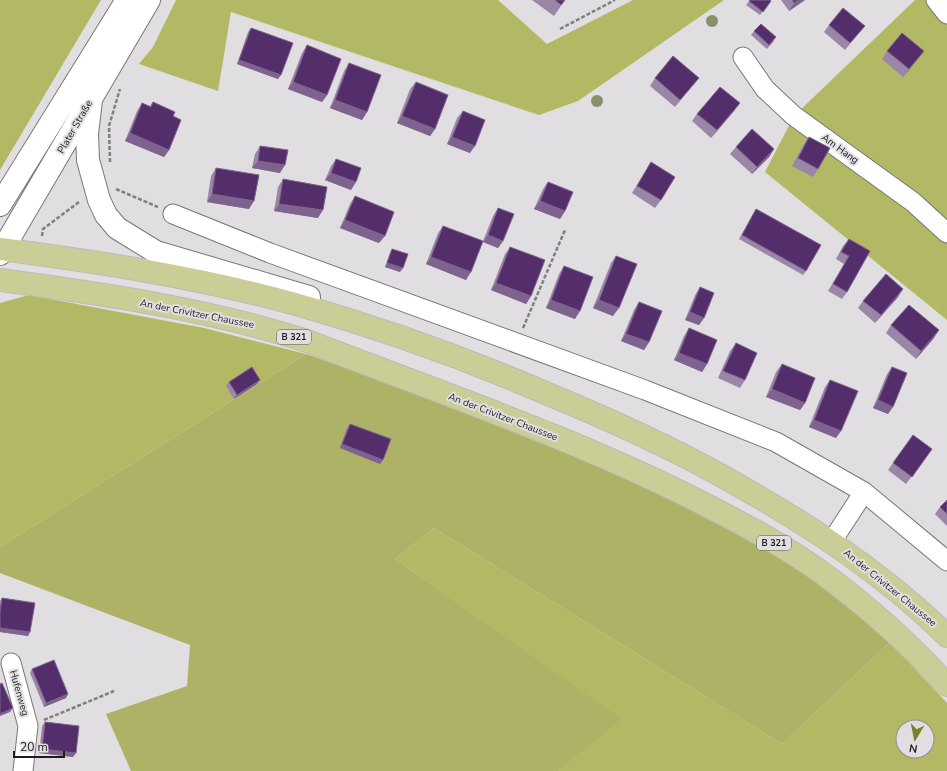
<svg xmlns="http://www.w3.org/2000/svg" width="947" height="771" font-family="'Nunito Sans',sans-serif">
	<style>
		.green { fill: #aeb266 }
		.forest { fill: #b3b865; fill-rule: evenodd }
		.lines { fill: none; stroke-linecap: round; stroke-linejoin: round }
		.minor-casing { stroke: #777678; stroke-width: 21 }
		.tertiary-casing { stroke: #777678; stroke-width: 24 }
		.primary-casing { stroke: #bbb; stroke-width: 24 }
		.path { stroke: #7f7e80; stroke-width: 2.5; stroke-dasharray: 4 2; stroke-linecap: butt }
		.minor { stroke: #fff; stroke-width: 19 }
		.tertiary { stroke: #fff; stroke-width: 22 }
		.primary { stroke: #cacd96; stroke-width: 22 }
		.tree { fill: #8c8d6a }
		.wall { fill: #9a86a6 }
		.shaded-wall { fill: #7e638e }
		.building { fill: #542e6b; stroke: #7e638e }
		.labels { text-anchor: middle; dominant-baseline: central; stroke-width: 4; stroke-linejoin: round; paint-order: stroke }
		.shield { fill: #e0dee1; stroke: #575658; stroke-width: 1 }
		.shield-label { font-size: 9px; font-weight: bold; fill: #1c1c1d }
		.street-label { font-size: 10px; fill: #1c1c1d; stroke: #e0dee1 }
	</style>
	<rect width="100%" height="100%" fill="#e0dee1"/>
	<path class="green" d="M306 354C379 379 450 406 522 435 623 475 719 517 810 578 838 597 864 620 890 642L782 744 434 528 395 559 623 719 559 771H131L106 714 187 686 190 645 0 573V547Z"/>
	<path class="forest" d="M0 0H101L0 170Z
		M176 0H498L547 44 633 0H724L578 101 539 115 231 12 218 91 139 64 153 47Z
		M915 0H936L947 14V320L765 172 794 116Z
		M29 295 204 328 306 354 0 547V303Z
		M434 528 782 744 890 642 947 703V771H559L622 719 395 559ZM903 727H927V751H903Z"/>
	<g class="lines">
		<g class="minor-casing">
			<path id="minor" d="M936 0 947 14
				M743 57 765 89 794 116 913 202 947 233
				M173 214 270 253 645 390 776 442 864 492 947 561
				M832 541 864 492
				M11 663 28 726 23 771"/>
		</g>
		<g class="tertiary-casing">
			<path id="tertiary" d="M91 100 87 134 88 160 99 200 106 215 117 228 156 252 309 297
				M0 205 127 0
				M0 254 149 0"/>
		</g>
		<g class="primary-casing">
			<path id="primary" d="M0 249C98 262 197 277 292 303 378 327 462 357 543 392 604 417 664 444 722 476 803 521 881 571 947 636
				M0 280C103 294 208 309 307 341 441 393 578 439 706 505 745 525 785 546 821 572 866 605 909 643 947 685"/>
		</g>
		<path class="path" d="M560 29 615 0
			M110 162 109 126 120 89
			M116 189 158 207
			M42 236 43 229 79 202
			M523 328 565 230
			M44 720 114 691"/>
		<use href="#minor" class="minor"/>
		<use href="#tertiary" class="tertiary"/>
		<use href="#primary" class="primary"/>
	</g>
	<g class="tree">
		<circle cx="712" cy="21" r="6"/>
		<circle cx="597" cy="101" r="6"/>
	</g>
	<path class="wall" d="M532 0H565L554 16Z
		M750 0 771 1 760 15 746 5Z
		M781 0H805L789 11Z
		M829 25 859 33 845 50 824 32Z
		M251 28 278 79 237 64 248 32Z
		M754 31 774 41 767 49 751 35Z
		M307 45 327 95 322 102 288 89 302 53Z
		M887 51H924L918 59 903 77 882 59Z
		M349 63 367 112 362 120 330 108 344 71Z
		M655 78 693 85 675 107 650 86Z
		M416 82 435 129 430 136 397 123 410 89Z
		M153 102 173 116 169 150 164 157 125 141 137 111 142 103 150 106Z
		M740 103 734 111 711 138 692 121 697 114Z
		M463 111 470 153 447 144 457 118Z
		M809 137 818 169 813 177 792 166 804 144Z
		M260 146 280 173 252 168 255 154Z
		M736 147 774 149 769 157 752 174 730 154Z
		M336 159 351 190 325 180 331 166Z
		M651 162 661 200 655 208 632 193Z
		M216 168 249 209 207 202 211 176Z
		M283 179 318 218 274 211 278 187Z
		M548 182 565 211 560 219 534 209 543 189Z
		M355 196 379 243 340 228 350 204Z
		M498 208 503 241 498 248 483 242 466 280 426 264 438 233 443 226 483 241 493 216Z
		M756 209 806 271 803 275 739 239Z
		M849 239 870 251 847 292 842 299 828 291 844 264 836 259 843 246Z
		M510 247 531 296 526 304 491 290 505 254Z
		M392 249 400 272 385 267 390 253Z
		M616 256 613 316 593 308 611 263Z
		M564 266 575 319 546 308 559 274Z
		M700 287 704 318 699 325 685 320 695 295Z
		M898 297 875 323 858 308 863 301Z
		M639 302 649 342 644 350 621 341 634 310Z
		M891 325 934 338 916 359 886 333Z
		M689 328 707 364 702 372 674 360 684 336Z
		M736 343 745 380 740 388 718 378 730 351Z
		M782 364 805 403 800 410 766 397 776 372Z
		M892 367 888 414 873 408 887 374Z
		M260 380 257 384 234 399 226 386 229 382Z
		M830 380 836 438 809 427 825 387Z
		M350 424 380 464 340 448 347 427Z
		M913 435 932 449 906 484 888 470Z
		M947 500V526L935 514 940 507Z
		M2 598 30 632 28 636 0 632V601Z
		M32 669 68 694 66 698 44 707 30 673Z
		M45 722 73 757 39 753 42 726Z"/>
	<path class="shaded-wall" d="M799 0H805L789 11 794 3Z
		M924 51 918 59 903 77 909 69Z
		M239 60 281 75 278 79 237 64Z
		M293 82 327 95 322 102 288 89Z
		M335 100 367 112 362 120 330 108Z
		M740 103 734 111 711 138 717 130Z
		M402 116 435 129 430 136 397 123Z
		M130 133 169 150 164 157 125 141Z
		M452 137 475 146 470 153 447 144Z
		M774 149 769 157 752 174 757 167Z
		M258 161 285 165 280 173 252 168Z
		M331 173 356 182 351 190 325 180Z
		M212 194 254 201 249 209 207 202Z
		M540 201 565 211 560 219 534 209Z
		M279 204 323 210 318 218 274 211Z
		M345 220 385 236 379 243 340 228Z
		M488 235 503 241 498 248 483 242Z
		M431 257 471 272 466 280 426 264Z
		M387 263 403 268 400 272 385 267Z
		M496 283 531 296 526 304 491 290Z
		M903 289 898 297 875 323 881 315Z
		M551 300 580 311 575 319 546 308Z
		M599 300 619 308 613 316 593 308Z
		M690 312 704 318 699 325 685 320Z
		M939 330 934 338 916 359 921 351Z
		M626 334 649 342 644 350 621 341Z
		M679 353 707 364 702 372 674 360Z
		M260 380 257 384 234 399 237 395Z
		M772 389 805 403 800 410 766 397Z
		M878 400 893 407 888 414 873 408Z
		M814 420 841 431 836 438 809 427Z
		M342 444 383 460 380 464 340 448Z
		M0 628 30 632 28 636 0 632Z
		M68 694 66 698 44 707 46 703Z
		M13 708 10 712 0 716V714Z
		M42 749 76 753 73 757 39 753Z"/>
	<path class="building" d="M555 0H565L561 5Z
		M750 0H770L771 1 763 12 749 1Z
		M792 0H799L794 3Z
		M843 8 865 26 850 43 829 25Z
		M761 24 776 37 769 45 754 31Z
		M251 28 293 43 281 75 239 60Z
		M902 33 924 51 909 69 887 51Z
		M307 45 341 59 327 95 293 82Z
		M673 56 699 78 680 100 655 78Z
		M349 63 381 75 367 112 335 100Z
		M416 82 448 95 435 129 402 116Z
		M720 87 740 103 717 130 697 114Z
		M153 102 175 112 173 116 181 120 169 150 130 133 142 103 151 107Z
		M463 111 485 120 475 146 452 137Z
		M752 129 774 149 757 167 736 147Z
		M809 137 830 148 818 169 798 158Z
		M260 146 288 150 285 165 258 161Z
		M336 159 361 168 356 182 331 173Z
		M651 162 675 177 661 200 637 186Z
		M216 168 259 175 254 201 212 194Z
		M283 179 327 187 323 210 279 204Z
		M548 182 573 192 565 211 540 201Z
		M355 196 394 212 385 236 345 220Z
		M498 208 514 214 503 241 488 235Z
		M756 209 821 245 806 271 742 235Z
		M443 226 483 241 471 272 431 257Z
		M849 239 870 251 847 292 833 284 849 256 841 252Z
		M510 247 545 260 531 296 496 283Z
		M392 249 408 254 403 268 387 263Z
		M616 256 637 264 619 308 599 300Z
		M564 266 593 277 580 311 551 300Z
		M886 274 903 289 881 315 863 301Z
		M700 287 714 293 704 318 690 312Z
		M639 302 662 311 649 342 626 334Z
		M909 305 939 330 921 351 891 325Z
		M689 328 717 340 707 364 679 353Z
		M736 343 757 353 745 380 723 371Z
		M782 364 815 378 805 403 772 389Z
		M252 367 260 380 237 395 229 382Z
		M892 367 907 373 893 407 878 400Z
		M830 380 858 391 841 431 814 420Z
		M350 424 391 439 383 460 342 444Z
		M913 435 932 449 912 477 893 463Z
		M947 500V514L940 507Z
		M2 598 35 603 30 632 0 628V612Z
		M54 660 68 694 46 703 32 669Z
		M2 683 13 708 0 714V684Z
		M45 722 79 726 76 753 42 749Z"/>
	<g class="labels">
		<g class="shield">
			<rect x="277" y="330" width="34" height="14" rx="3"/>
			<rect x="757" y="536" width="34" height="14" rx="3"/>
		</g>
		<g class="shield-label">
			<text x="294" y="337">B 321</text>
			<text x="774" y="543">B 321</text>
		</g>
		<g class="street-label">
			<text transform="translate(75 127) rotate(-60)">Plater Straße</text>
			<text transform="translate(840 149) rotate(36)">Am Hang</text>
			<text transform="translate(197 314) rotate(11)">An der Crivitzer Chaussee</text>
			<text transform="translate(503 417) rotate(21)">An der Crivitzer Chaussee</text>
			<text transform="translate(890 588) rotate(39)">An der Crivitzer Chaussee</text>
			<text transform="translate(19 693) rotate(74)">Hufenweg</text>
		</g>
	</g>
	<g transform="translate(915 739) rotate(190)"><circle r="19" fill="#e0dee1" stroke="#929093"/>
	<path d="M0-3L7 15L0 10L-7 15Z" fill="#7d802a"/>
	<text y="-6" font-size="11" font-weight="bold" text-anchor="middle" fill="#1c1c1d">N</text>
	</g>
	<path d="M14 751v6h50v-6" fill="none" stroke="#1c1c1d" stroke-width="2"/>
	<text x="20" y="751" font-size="12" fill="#1c1c1d" stroke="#e0dee1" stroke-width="3" paint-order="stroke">20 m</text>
</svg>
